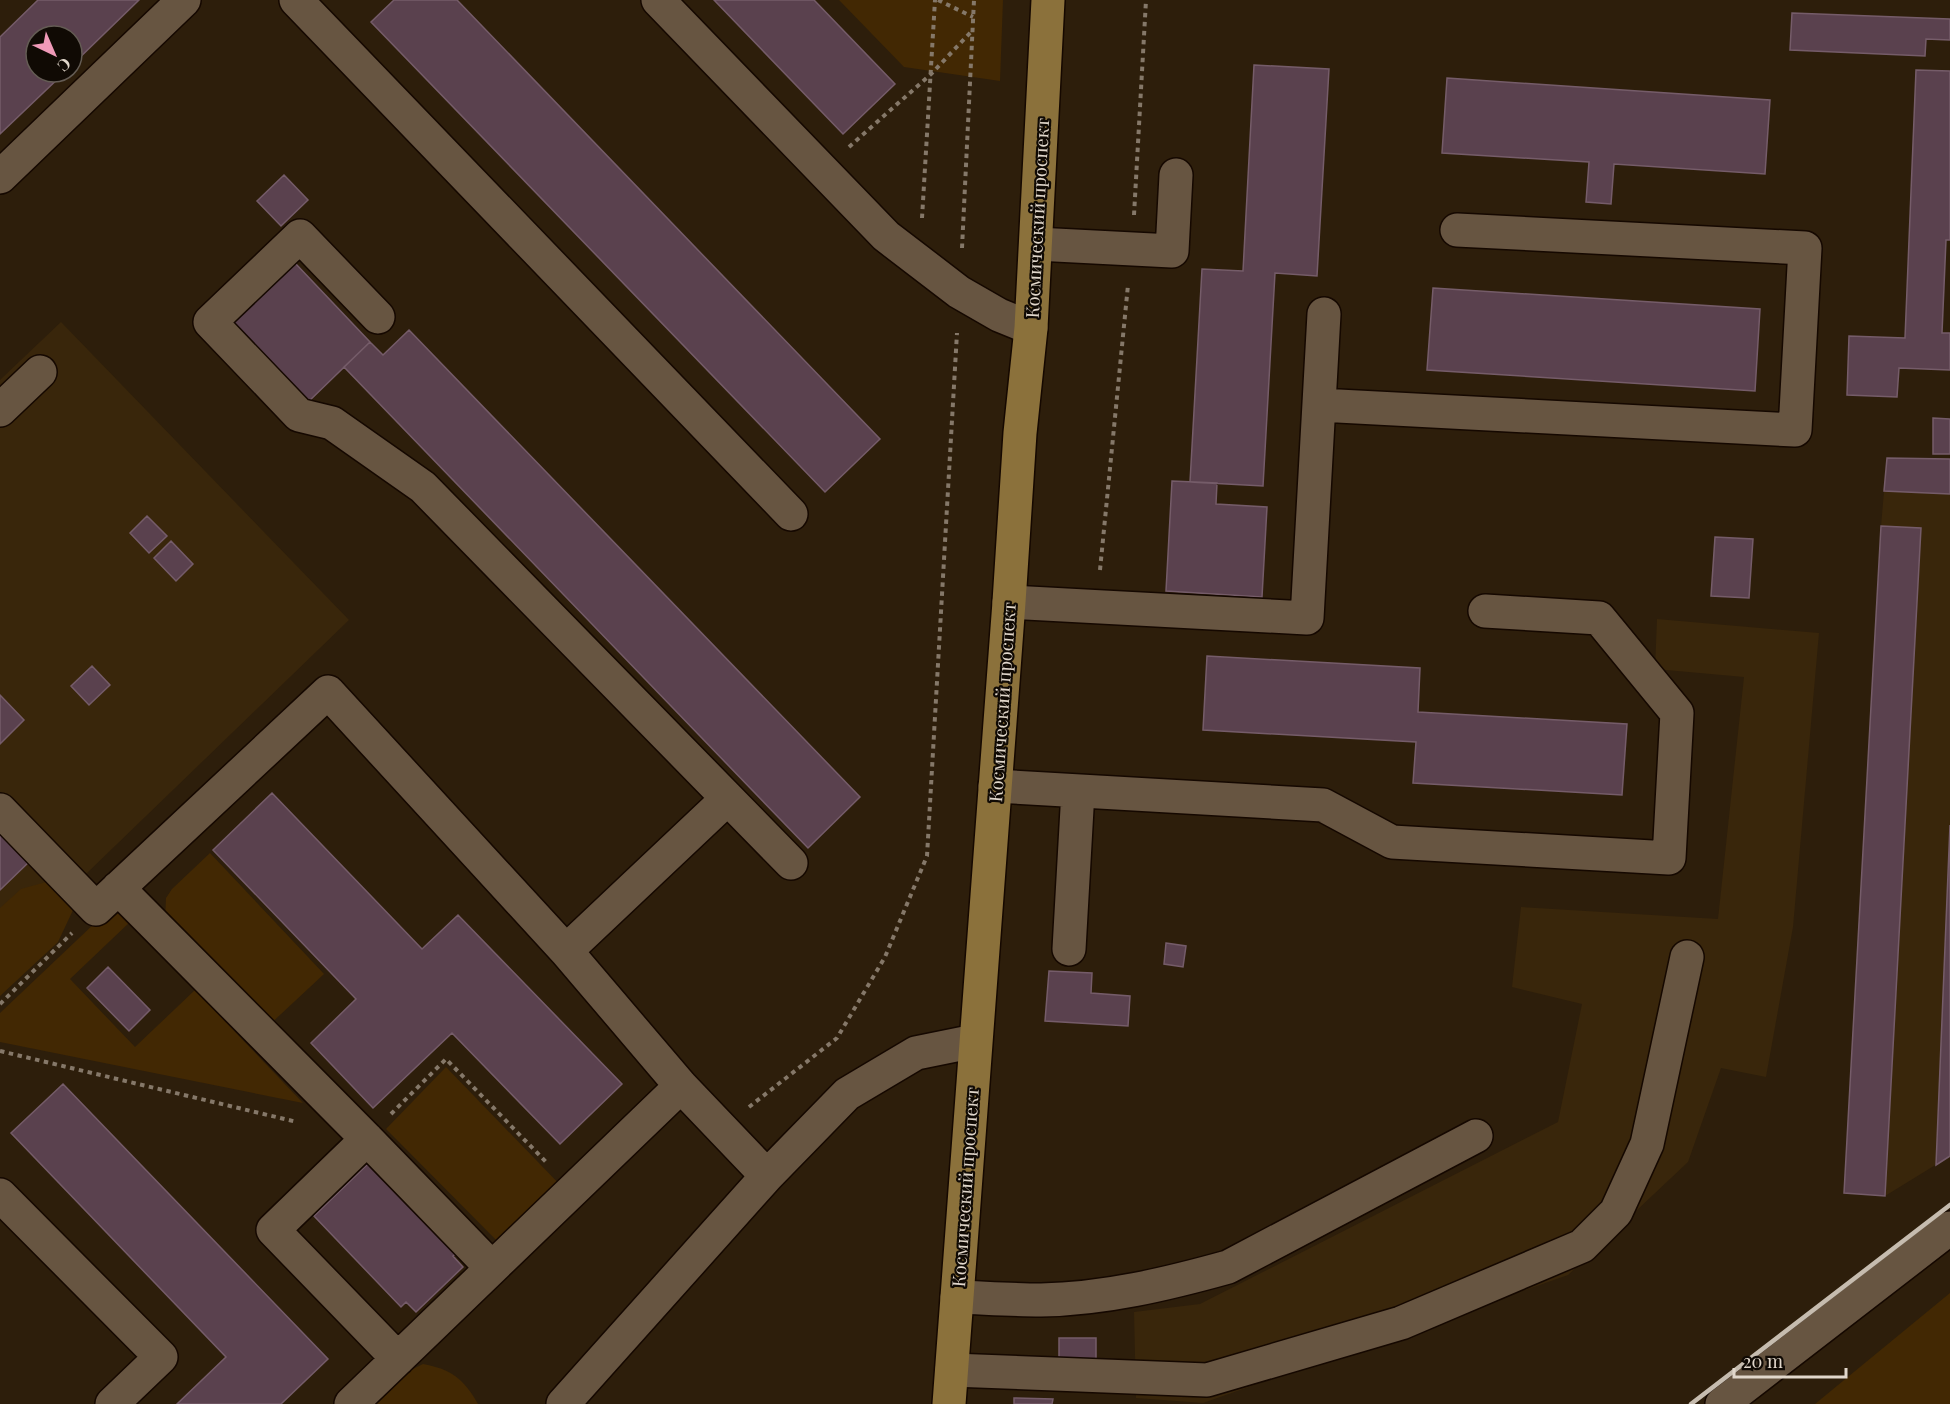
<svg xmlns="http://www.w3.org/2000/svg" width="1950" height="1404" font-family="'Playfair Display',serif">
	<style>
		.built { fill: #39260b }
		.green { fill: #422803 }
		.building { fill: #5a414e; stroke: #755c69; stroke-width: 1.5 }
		.lines { fill: none; stroke-linecap: round; stroke-linejoin: round }
		.minor-casing { stroke: #150800; stroke-width: 36 }
		.major-casing { stroke: #150800; stroke-width: 36 }
		.path { stroke: #857869; stroke-width: 4; stroke-dasharray: 4.5 4.5; stroke-linecap: butt }
		.minor { stroke: #675541; stroke-width: 33 }
		.major { stroke: #8b713b; stroke-width: 33 }
		.rail { stroke: #c6bcaf; stroke-width: 4.5 }
		.labels { text-anchor: middle; dominant-baseline: central; stroke-width: 4.5; stroke-linejoin: round; paint-order: stroke }
		.street-label { font-size: 18px; fill: #e1d7cb; stroke: #100a04 }
	</style>
	<rect width="100%" height="100%" fill="#2d1e0b"/>
	<path class="built" d="M61 322 349 620 0 957V380Z
		M1887 458 1950 459V1156L1885 1196 1844 1193 1881 526Z
		M1657 619 1819 633 1793 927 1766 1077 1721 1068 1688 1162 1568 1275 1203 1403 1136 1398 1134 1312 1200 1304 1558 1122 1582 1004 1512 987 1521 907 1718 919 1744 677 1655 669Z"/>
	<path class="green" d="M839 0H1003L1000 81 904 67Z
		M210 853 324 974 266 1028 165 921 166 898 172 889Z
		M46 882 58 886 74 908 58 942 0 996V908L21 889Z
		M115 904 131 921 70 979 135 1047 195 990 303 1103 0 1042V1013Z
		M446 1067 566 1191 506 1250 386 1129Z
		M1950 1293V1404H1815Z
		M423 1364C451 1369 464 1379 478 1404H342Z"/>
	<path class="building" d="M38 0H139L72 65V36H36V72H65L0 134V37Z
		M394 0H457L880 439 825 492 371 22Z
		M714 0H814L895 84 843 134Z
		M1792 13 1950 19V40L1926 39 1925 56 1790 50Z
		M1254 65 1329 69 1317 276 1275 273 1263 486 1190 482 1202 269 1243 271Z
		M1916 70 1950 71V240H1946L1942 333H1950V370L1899 368 1897 397 1847 395 1849 336 1905 338Z
		M1447 78 1770 100 1765 174 1614 164 1611 204 1586 202 1589 162 1442 153Z
		M284 175 308 200 281 226 257 201Z
		M295 263 370 342 305 405 229 327Z
		M1433 288 1760 309 1755 391 1427 370Z
		M409 330 860 797 808 848 344 367 370 342 383 355Z
		M1933 418 1950 419V454H1933Z
		M1887 458 1950 459V494L1884 491Z
		M1172 481 1217 483 1216 504 1267 507 1262 597 1166 591Z
		M147 516 167 536 149 553 130 533Z
		M1881 526 1921 528 1885 1196 1844 1193Z
		M1715 537 1753 539 1749 598 1711 596Z
		M171 541 193 564 176 581 154 558Z
		M1207 656 1420 668 1418 712 1627 724 1622 795 1413 783 1416 742 1203 730Z
		M92 666 110 685 89 705 71 686Z
		M0 695 24 720 0 744Z
		M272 793 422 949 458 915 622 1084 560 1144 452 1033 373 1108 311 1043 356 999 213 850Z
		M1950 825V1156L1936 1165Z
		M4 832 31 860 0 890V836Z
		M1166 943 1186 946 1183 967 1164 964Z
		M108 967 150 1010 129 1031 87 988Z
		M1049 971 1092 973 1091 993 1130 996 1128 1026 1045 1021Z
		M63 1084 328 1359 281 1404H177L226 1357 11 1133Z
		M372 1160 459 1251 453 1256 463 1267 416 1312 406 1302 401 1307 314 1216Z
		M1059 1338H1096V1359H1059Z
		M1014 1398 1053 1399 1052 1404H1014Z"/>
	<g class="lines">
		<g class="minor-casing">
			<path id="minor" d="M296 0 791 514
				M658 0 886 236 959 292 999 315 1031 328
				M0 177 184 0
				M1036 244 1172 251 1176 175
				M378 317 300 236 210 322 299 415 332 423 423 487 791 863
				M1319 405 1795 430 1805 248 1457 230
				M0 410 40 372
				M1009 602 1307 618 1324 314
				M995 786 1323 805 1392 842 1669 858 1677 713 1599 618 1485 611
				M0 810 96 909 328 692 566 951 681 1086 767 1176
				M118 888 367 1139 492 1268
				M1069 949 1078 791
				M566 951 727 799
				M367 1139 273 1230 398 1359
				M0 1195 161 1357 112 1404
				M957 1297C985 1298 1013 1300 1041 1300 1104 1299 1167 1284 1228 1267L1476 1136
				M952 1370 1207 1380 1401 1323 1582 1246 1616 1212 1647 1144 1687 957
				M351 1404 681 1086
				M563 1404 767 1176 847 1094 916 1053 975 1041
				M1722 1404 1950 1228"/>
		</g>
		<g class="major-casing">
			<path id="major" d="M949 1404 1009 602 1020 433 1031 328 1048 0"/>
		</g>
		<path class="path" d="M938 0 973 17
			M849 147 931 74 972 31
			M1134 215 1146 0
			M922 218 935 0
			M962 248 974 0
			M1100 570 1128 285
			M0 1004 72 933
			M0 1051 297 1122
			M749 1107 837 1038 885 957 927 856 957 333
			M391 1114 446 1059 548 1164"/>
		<use href="#minor" class="minor"/>
		<use href="#major" class="major"/>
		<path class="rail" d="M1691 1404 1950 1205"/>
	</g>
	<g class="labels">
		<g class="street-label">
			<text transform="translate(1037 218) rotate(-87)">Космический проспект</text>
			<text transform="translate(1002 702) rotate(-86)">Космический проспект</text>
			<text transform="translate(965 1187) rotate(-86)">Космический проспект</text>
		</g>
	</g>
	<g transform="translate(54 54) rotate(136)"><circle r="28" fill="#100a04" stroke="#645c54" stroke-width="1.5"/>
	<path d="M0-4.5L10 22L0 15L-10 22Z" fill="#ef9ab8"/>
	<text y="-9" font-size="16" font-weight="bold" text-anchor="middle" fill="#e1d7cb">С</text>
	</g>
	<path d="M1734 1368v9h112v-9" fill="none" stroke="#e1d7cb" stroke-width="3"/>
	<text x="1743" y="1368" font-size="18" fill="#e1d7cb" stroke="#100a04" stroke-width="4.5" paint-order="stroke">20 m</text>
</svg>
